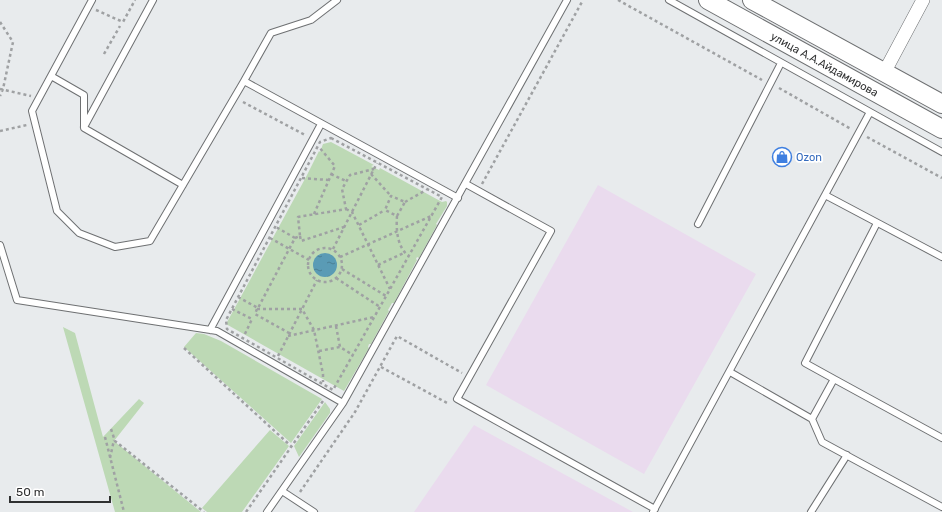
<svg xmlns="http://www.w3.org/2000/svg" width="942" height="512" font-family="Rubik,sans-serif">
	<style>
		.education { fill: #eadbee }
		.green { fill: #bdd9b5 }
		.water { fill: url(#water-ripples) }
		.lines { fill: none; stroke-linecap: round; stroke-linejoin: round }
		.lane-casing { stroke: #6e7072; stroke-width: 8 }
		.street-casing { stroke: #6e7072; stroke-width: 14 }
		.secondary-casing { stroke: #6e7072; stroke-width: 20 }
		.path { stroke: #9fa1a3; stroke-width: 2.5; stroke-dasharray: 3 3; stroke-linecap: butt }
		.lane { stroke: #fff; stroke-width: 6 }
		.street { stroke: #fff; stroke-width: 13 }
		.secondary { stroke: #fff; stroke-width: 18 }
		.labels { text-anchor: middle; dominant-baseline: central; stroke-width: 3.5; stroke-linejoin: round; paint-order: stroke }
		.street-label { font-size: 11px; fill: #2f3031; stroke: #fff }
		.shop-label { font-size: 11px; fill: #366cbe; stroke: #fff; text-anchor: start }
	</style>
	<defs>
		<pattern id="water-ripples" width="26" height="14" patternUnits="userSpaceOnUse"><rect width="26" height="14" fill="#5a9bb5"/><path d="M2 4q2-2 4 0t4 0M15 11q2-2 4 0t4 0" fill="none" stroke="#4b7f94"/></pattern>
	</defs>
	<rect width="100%" height="100%" fill="#e8ebed"/>
	<path class="education" d="M598 185 756 274 644 474 486 385Z
		M474 425 633 512H414Z"/>
	<path class="green" d="M331 142 374 165 371 166 379 170 380 168 442 202 446 201 447 202V206L436 224 437 225 419 258 417 257 416 259 417 260 394 303H392L388 310 389 311 371 344H369L368 347 369 348 344 391 226 324 306 177 319 151 320 152 323 144Z
		M63 327 75 333 103 437 139 399 144 403 114 441 201 512H115Z
		M196 333 204 334 221 341 322 399 291 443 184 347Z
		M325 402 330 409V413L299 457 294 446Z
		M270 430 289 446 242 512H207L202 508Z"/>
	<path class="water" d="M313 265a12 12 0 1 1 24 0a12 12 0 1 1-24 0Z"/>
	<g class="lines">
		<g class="lane-casing">
			<path id="lane" d="M92 0 32 111 57 211 79 233 115 247 150 241 244 81
				M337 0 311 20 271 33 244 81 458 198
				M669 0 942 152
				M51 76 84 95V128L183 185
				M84 127 153 0
				M466 184 551 231 457 399 655 509
				M825 195 942 257
				M698 224 781 63
				M0 245 17 300 217 331 343 403
				M210 330 321 124
				M730 372 812 419 822 442 942 507
				M834 379 805 363 877 223
				M812 419 834 379 942 438
				M282 491 314 512
				M267 512 343 403 567 0
				M653 512 870 112
				M811 512 847 455"/>
		</g>
		<g class="street-casing">
			<path id="street" d="M884 73 923 0"/>
		</g>
		<g class="secondary-casing">
			<g id="secondary">
				<path id="s1" d="M708 0 942 129"/>
				<path d="M752 0 942 104"/>
			</g>
		</g>
		<path class="path" d="M618 0 762 80
			M96 10 123 22 135 0
			M0 22 13 42 3 89 0 96
			M104 54 120 26
			M779 88 851 129
			M0 89 31 96
			M243 102 305 135
			M0 131 27 125
			M867 137 942 178
			M331 138 442 197 333 390 227 329 226 320 320 142Z
			M331 174 346 181
			M371 174 391 196
			M302 178 328 180
			M482 184 583 0
			M405 202 426 190
			M346 209 352 212 390 289
			M314 214 335 166 319 147
			M397 216 405 202 391 196 385 210 397 216C396 229 397 248 409 256
			M359 225 385 210
			M300 236 301 241 344 227
			M270 238 309 260
			M295 238 300 236 298 217 346 209 342 189 350 175 374 169
			M308 265a17 17 0 1 1 34 0a17 17 0 1 1-34 0Z
			M333 249 377 163
			M340 257 431 216
			M378 265 404 253
			M342 269 386 296
			M336 278 380 307
			M238 297 258 308 295 238 276 227
			M232 309 252 319 244 336
			M257 309H302L314 330 323 374V382
			M257 309 255 314 289 333
			M336 326 340 347 353 355
			M288 336 374 317
			M184 348 292 447
			M319 351 340 347
			M278 356 317 280
			M381 367 449 404
			M111 429 115 441 204 512
			M105 437 124 512
			M110 458 114 440
			M300 492 355 412 397 336 462 373
			M246 512 323 401"/>
		<use href="#lane" class="lane"/>
		<use href="#street" class="street"/>
		<use href="#secondary" class="secondary"/>
	</g>
	<defs>
		<g id="shop-ring" transform="scale(1)"><circle r="9.5" fill="#fff" stroke="#3f7fe0" stroke-width="1.5"/><path d="M-5-2.5h2.3a2.7 3.5 0 0 1 5.4 0H5L5.5 6h-11ZM-1.5-2.5h3a1.5 2.3 0 0 0-3 0Z" fill="#3f7fe0"/></g>
	</defs>
	<g fill-rule="evenodd">
		<use href="#shop-ring" x="782" y="157"/>
	</g>
	<g class="labels">
		<g class="street-label">
			<text stroke="none"><textPath href="#s1" startOffset="133">улица А.А.Айдамирова</textPath></text>
		</g>
		<g class="shop-label">
			<text x="796" y="157">Ozon</text>
		</g>
	</g>
	<path d="M10 496v6h100v-6" fill="none" stroke="#2f3031" stroke-width="2"/>
	<text x="16" y="496" font-size="12" fill="#2f3031" stroke="#ffffff" stroke-width="3" paint-order="stroke">50 m</text>
</svg>
